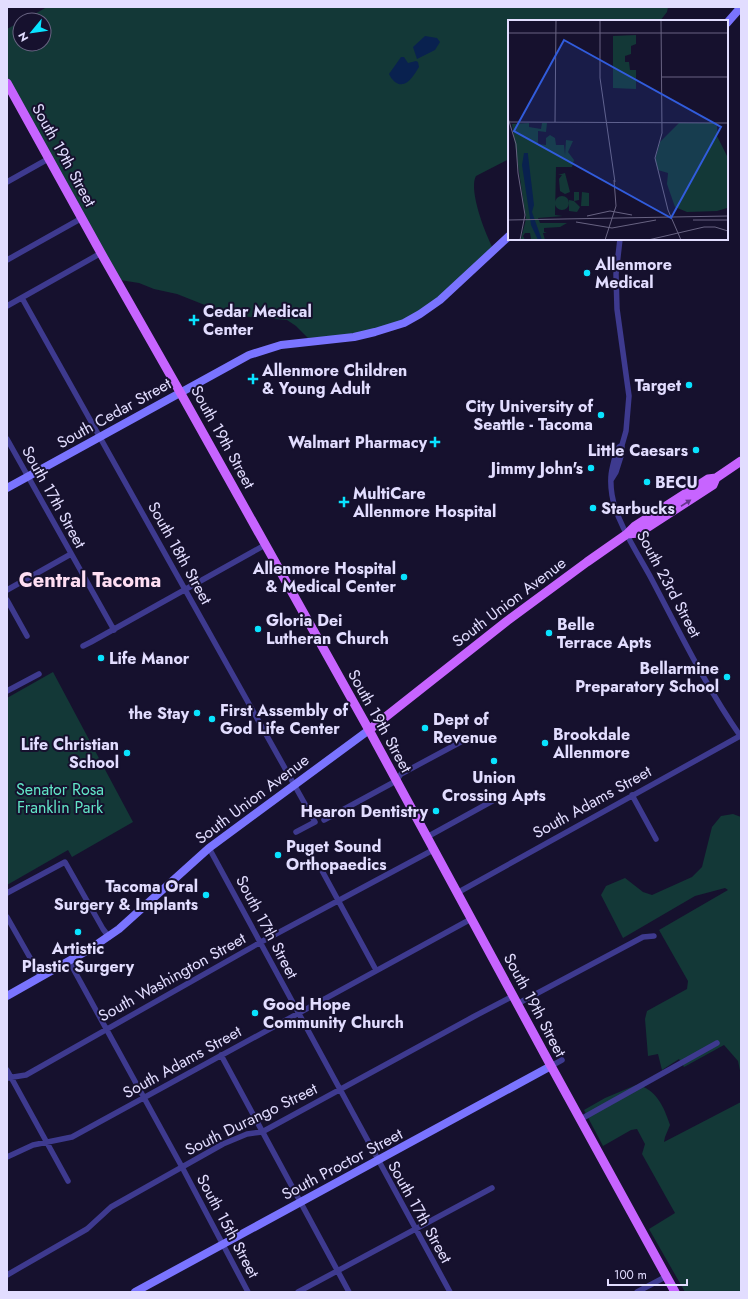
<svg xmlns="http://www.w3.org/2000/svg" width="748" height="1299" font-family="Jost,sans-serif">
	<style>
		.green { fill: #133837 }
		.water { fill: #09214f }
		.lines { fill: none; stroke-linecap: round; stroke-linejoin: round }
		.street { stroke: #3e3a8f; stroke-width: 5.5 }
		.secondary { stroke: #7a74ff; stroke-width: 8 }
		.primary { stroke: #c764ff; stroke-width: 9 }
		.oneway { fill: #66368c }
		.poi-dot { fill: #09e3ff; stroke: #16112e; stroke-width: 1.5 }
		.labels { text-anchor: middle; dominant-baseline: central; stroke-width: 4; stroke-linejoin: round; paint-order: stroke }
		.street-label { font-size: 16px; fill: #e2ddff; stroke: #16112e }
		.poi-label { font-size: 16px; font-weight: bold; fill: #e2ddff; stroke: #16112e; text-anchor: start }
		.park-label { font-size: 16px; fill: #62e6c7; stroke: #16112e }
		.district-label { font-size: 20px; font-weight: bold; fill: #ffdff3; stroke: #16112e }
		.inset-road { fill: none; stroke: #686382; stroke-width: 1 }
		.view { fill: #315cdc; fill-opacity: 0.15; stroke: #315cdc; stroke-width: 2 }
		.inset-edge { fill: none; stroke: #e2ddff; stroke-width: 2 }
	</style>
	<rect width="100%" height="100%" fill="#16112e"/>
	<path class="green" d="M47 7H668L667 12 660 21H509V159L476 176C468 190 486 236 494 250L428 309 375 333 308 338 296 326 287 320 238 316 220 311 177 294 154 289 139 283 120 280 7 83V29L20 22V44H44V20H24Z
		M53 672 133 822 72 857 68 850 7 885V698Z
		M733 814 741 817V1075L738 1061 724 1045 684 1067 679 1059 662 1070 658 1054 648 1056 645 1019 647 1011 687 989 688 981 659 930 728 890 725 888 695 896 623 938 601 895 606 886 625 878 643 892 652 895 692 877 702 867 712 827 721 816Z
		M636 1085C656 1088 664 1107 670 1125L665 1137 664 1142 741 1102V1292H685L649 1229 675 1213 642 1154 645 1144 637 1129 631 1130 603 1146 584 1110 605 1098Z"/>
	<path class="water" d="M425 36 437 38 440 42 435 50 417 59 413 47Z
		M401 57H404L408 63 416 61 418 62 419 67C414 75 406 90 395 82 392 79 391 78 389 74Z"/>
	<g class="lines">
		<path class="street" d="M7 182 48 159
			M7 260 82 218
			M22 298 310 813 315 822 296 832
			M7 306 101 253
			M7 439 114 630
			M622 445 619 447 617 450C612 468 609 476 612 495 616 521 638 554 651 578 679 631 706 687 741 737
			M611 480 616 472 622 453V445L626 431 629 396 617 309 616 274 620 239
			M7 590 71 554
			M7 600 27 636
			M83 646 91 642 265 545
			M7 691 39 674
			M632 795 656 839
			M324 820 396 781 401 774 470 737
			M427 837 496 799
			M209 848 450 1292
			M320 867 376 970
			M7 893 65 862 103 929 109 937
			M457 893 740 736
			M7 917 41 977
			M69 961 182 1167 248 1292
			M517 1004 643 937 654 936
			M221 1055 349 1292
			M551 1066 562 1060
			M7 1070 68 1181
			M7 1078 26 1075 261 942 433 850
			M581 1119 717 1043
			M7 1157 33 1145 72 1137 471 919
			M7 1275 87 1229 111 1207 223 1144 247 1134 262 1132 473 1017 513 996
			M298 1292 492 1188
			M637 1292 667 1276"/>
		<path class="secondary" d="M727 23 741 7
			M7 488 249 355 281 345 354 337 375 332 404 323 420 314 440 300 509 236
			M7 996 90 949 119 929 209 848 369 730
			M135 1292 551 1066"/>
		<path class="primary" d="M7 83 101 253 180 392 369 730 551 1066 675 1292
			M627 534 639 533 713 485 716 478
			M369 730 507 621 587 562 627 534 635 526 708 479 716 478 741 461"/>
	</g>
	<defs><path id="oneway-solid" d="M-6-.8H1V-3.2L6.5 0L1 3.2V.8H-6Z"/></defs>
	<use class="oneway" href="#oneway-solid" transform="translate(686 503) rotate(-33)"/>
	<g class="poi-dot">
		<circle cx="587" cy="273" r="4"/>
		<path d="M192 314h4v4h4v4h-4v4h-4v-4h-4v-4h4z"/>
		<path d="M251 373h4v4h4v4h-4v4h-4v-4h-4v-4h4z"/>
		<circle cx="689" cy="385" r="4"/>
		<circle cx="601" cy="415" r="4"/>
		<path d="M433 436h4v4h4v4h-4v4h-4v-4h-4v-4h4z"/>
		<circle cx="696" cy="450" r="4"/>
		<circle cx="591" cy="468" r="4"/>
		<circle cx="647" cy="482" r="4"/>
		<path d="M342 496h4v4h4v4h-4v4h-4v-4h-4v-4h4z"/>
		<circle cx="593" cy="508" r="4"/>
		<circle cx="404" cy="577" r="4"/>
		<circle cx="258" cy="629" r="4"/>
		<circle cx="549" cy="633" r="4"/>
		<circle cx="101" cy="658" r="4"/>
		<circle cx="727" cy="677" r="4"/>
		<circle cx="197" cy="713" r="4"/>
		<circle cx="212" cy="719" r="4"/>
		<circle cx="425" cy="728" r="4"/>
		<circle cx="545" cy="743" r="4"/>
		<circle cx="127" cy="753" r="4"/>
		<circle cx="494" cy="761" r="4"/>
		<circle cx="436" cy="811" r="4"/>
		<circle cx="278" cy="855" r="4"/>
		<circle cx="206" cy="895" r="4"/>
		<circle cx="78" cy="932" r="4"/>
		<circle cx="255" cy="1013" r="4"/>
	</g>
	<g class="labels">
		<g class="street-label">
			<text transform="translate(64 155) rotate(61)">South 19th Street</text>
			<text transform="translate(114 413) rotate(-29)">South Cedar Street</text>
			<text transform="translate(223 437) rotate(61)">South 19th Street</text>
			<text transform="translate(54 497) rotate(61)">South 17th Street</text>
			<text transform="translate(180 553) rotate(61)">South 18th Street</text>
			<text transform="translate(669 584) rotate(62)">South 23rd Street</text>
			<text transform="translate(509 602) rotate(-37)">South Union Avenue</text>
			<text transform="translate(380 721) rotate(61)">South 19th Street</text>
			<text transform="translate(252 799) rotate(-37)">South Union Avenue</text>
			<text transform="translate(592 802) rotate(-29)">South Adams Street</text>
			<text transform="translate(267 927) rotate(62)">South 17th Street</text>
			<text transform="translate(172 977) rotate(-29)">South Washington Street</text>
			<text transform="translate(535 1005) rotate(62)">South 19th Street</text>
			<text transform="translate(182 1062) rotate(-29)">South Adams Street</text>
			<text transform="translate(251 1119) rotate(-26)">South Durango Street</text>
			<text transform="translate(342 1164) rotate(-28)">South Proctor Street</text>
			<text transform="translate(420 1212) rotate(61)">South 17th Street</text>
			<text transform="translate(228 1226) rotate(62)">South 15th Street</text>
		</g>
		<g class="poi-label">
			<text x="595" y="264">Allenmore<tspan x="595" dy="18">Medical</tspan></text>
			<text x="203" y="311">Cedar Medical<tspan x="203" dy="18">Center</tspan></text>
			<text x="262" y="370">Allenmore Children<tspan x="262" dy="18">&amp; Young Adult</tspan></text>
			<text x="681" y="385" text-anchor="end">Target</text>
			<text x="593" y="406" text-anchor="end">City University of<tspan x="593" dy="18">Seattle - Tacoma</tspan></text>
			<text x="427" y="442" text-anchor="end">Walmart Pharmacy</text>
			<text x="688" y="450" text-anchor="end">Little Caesars</text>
			<text x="583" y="468" text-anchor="end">Jimmy John's</text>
			<text x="655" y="482">BECU</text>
			<text x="353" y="493">MultiCare<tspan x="353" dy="18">Allenmore Hospital</tspan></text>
			<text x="601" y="508">Starbucks</text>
			<text x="396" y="568" text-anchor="end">Allenmore Hospital<tspan x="396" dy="18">&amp; Medical Center</tspan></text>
			<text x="266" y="620">Gloria Dei<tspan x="266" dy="18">Lutheran Church</tspan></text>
			<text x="557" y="624">Belle<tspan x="557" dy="18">Terrace Apts</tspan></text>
			<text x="109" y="658">Life Manor</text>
			<text x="719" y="668" text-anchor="end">Bellarmine<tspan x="719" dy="18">Preparatory School</tspan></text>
			<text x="220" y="710">First Assembly of<tspan x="220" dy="18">God Life Center</tspan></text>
			<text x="189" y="713" text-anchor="end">the Stay</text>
			<text x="433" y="719">Dept of<tspan x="433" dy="18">Revenue</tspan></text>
			<text x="553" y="734">Brookdale<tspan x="553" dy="18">Allenmore</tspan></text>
			<text x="119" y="744" text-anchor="end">Life Christian<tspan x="119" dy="18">School</tspan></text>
			<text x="494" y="777" text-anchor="middle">Union<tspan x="494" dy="18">Crossing Apts</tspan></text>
			<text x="428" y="811" text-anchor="end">Hearon Dentistry</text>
			<text x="286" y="846">Puget Sound<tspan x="286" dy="18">Orthopaedics</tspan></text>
			<text x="198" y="886" text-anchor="end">Tacoma Oral<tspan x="198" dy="18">Surgery &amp; Implants</tspan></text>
			<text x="78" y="948" text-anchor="middle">Artistic<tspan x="78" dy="18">Plastic Surgery</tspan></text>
			<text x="263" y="1004">Good Hope<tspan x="263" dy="18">Community Church</tspan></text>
		</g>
		<g class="park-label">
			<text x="60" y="789">Senator Rosa<tspan x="60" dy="18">Franklin Park</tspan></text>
		</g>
		<g class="district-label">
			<text x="90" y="580">Central Tacoma</text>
		</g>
	</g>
	<g transform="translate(508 20)">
		<rect width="220" height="220" fill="#16112e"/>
		<path d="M128 15V24L123 26V34L117 36V42H121L122 50H128V69L105 68V16ZM21 103V107L33 109 34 103H39L38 112 30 111V124L38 125V118L42 115 47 118 48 125H56L57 135 58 120 65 121 60 132 66 140 64 147H48L47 195 55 196 30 198 32 203H59L52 207 36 208V212L39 213H35L37 220 23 219 22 213H17L15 216 17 220 13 219 18 199 4 104ZM171 103H209V116L219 136V188L209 191 179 192 167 187 159 164 160 153 150 150 147 140 152 122ZM57 153 62 172 57 174 52 171 51 159 54 155H50ZM66 172H71V180L66 181 72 187 69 192 61 191V180L66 181ZM74 172 81 173V186H73ZM47 183a7 7 0 1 1 14 0a7 7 0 1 1-14 0Z" fill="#133837"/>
		<path d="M16 133H20V135L26 185 24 192 34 220H30L23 205 14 145Z" fill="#09214f"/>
		<path class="inset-road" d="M92 0V58L107 162M153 0 154 113 147 138 160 190 173 220M0 13H220M154 57H220M0 98 8 124 10 153 17 195 12 220M0 102 220 103M47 102 48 0M79 196 102 191 124 195M0 200 220 196M185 200H220M68 202 104 208 148 200M97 220 108 186 106 160M140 220 196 207H207L220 211"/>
		<path class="view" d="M56 20 213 107 163 198 6 111Z"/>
		<rect width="220" height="220" class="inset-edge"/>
	</g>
	<rect width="748" height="1299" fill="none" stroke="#e2ddff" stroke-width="16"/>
	<g transform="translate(32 32) rotate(241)"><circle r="19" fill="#16112e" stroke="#686382"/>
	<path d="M0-3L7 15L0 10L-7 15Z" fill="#09e3ff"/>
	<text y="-6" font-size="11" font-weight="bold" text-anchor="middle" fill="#e2ddff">N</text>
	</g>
	<path d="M608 1279v6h79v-6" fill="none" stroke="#e2ddff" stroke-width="2"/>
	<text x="614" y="1279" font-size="12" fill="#e2ddff" stroke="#16112e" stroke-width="3" paint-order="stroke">100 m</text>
</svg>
